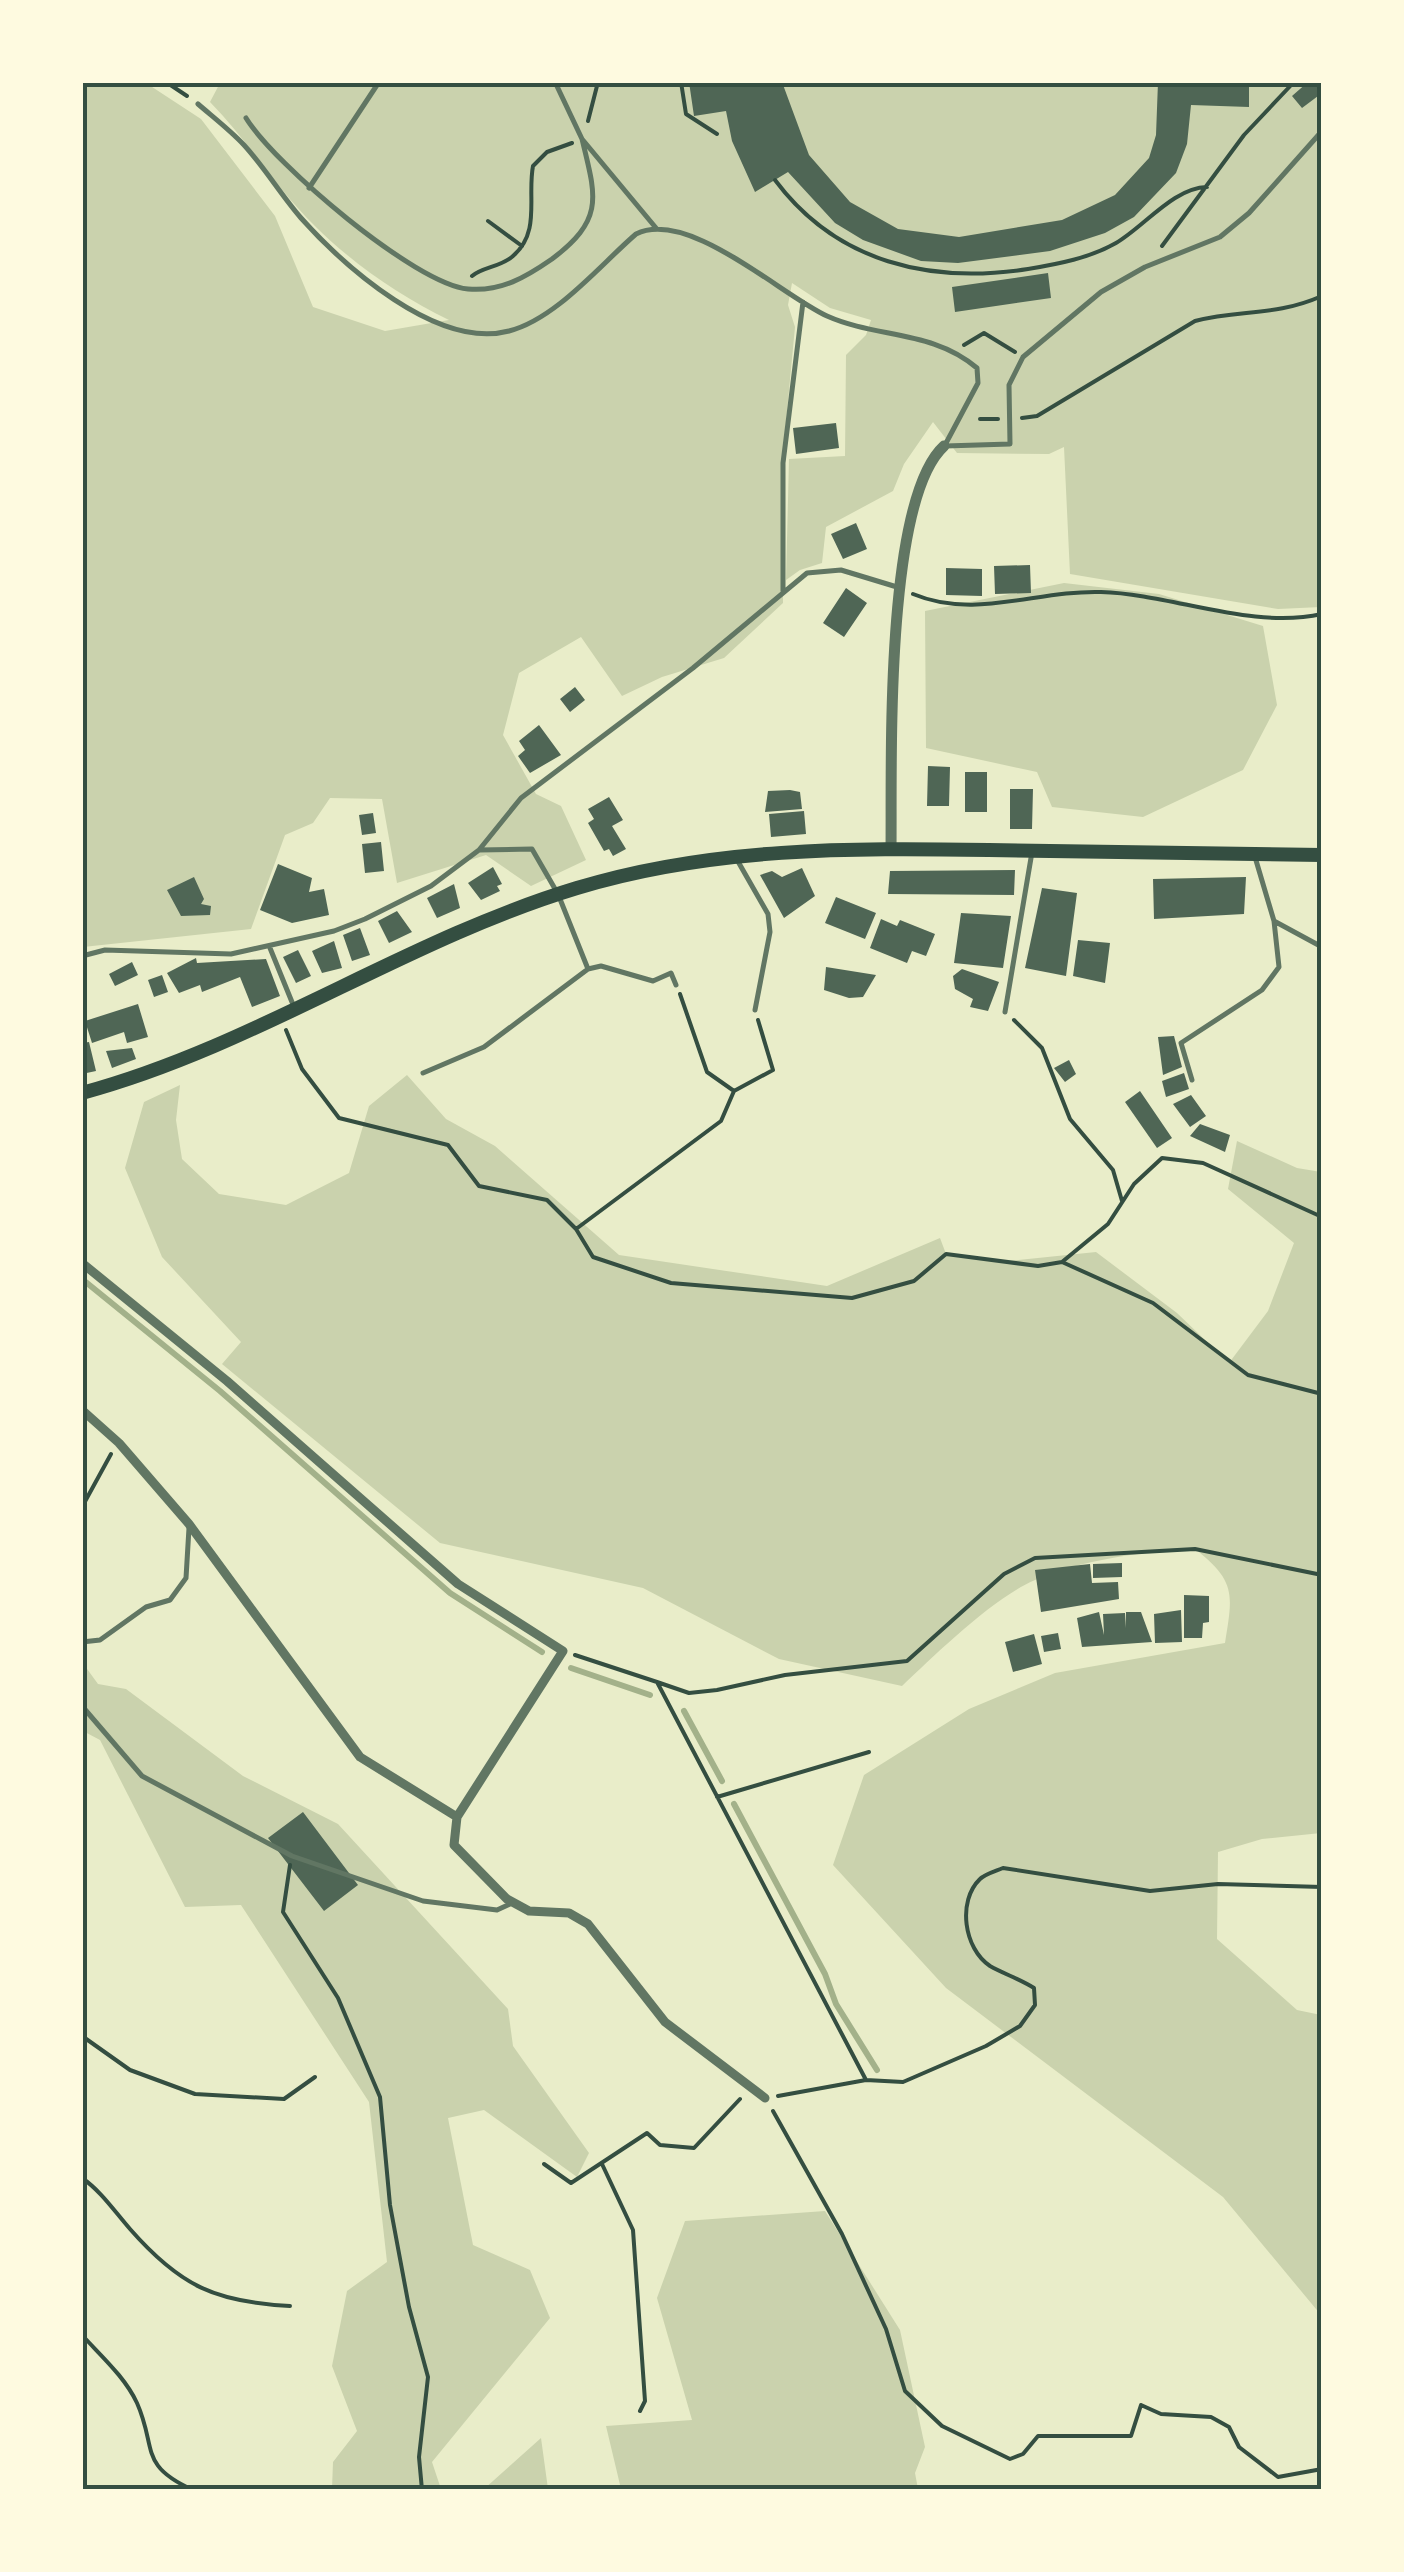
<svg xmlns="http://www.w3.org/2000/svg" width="1404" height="2572" font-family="Overpass,sans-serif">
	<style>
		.green { fill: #cad2ad }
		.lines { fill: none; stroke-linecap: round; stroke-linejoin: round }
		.stream { stroke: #a3b18a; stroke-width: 6 }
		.building { fill: #4f6655 }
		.path { stroke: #344e41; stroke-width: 4 }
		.service { stroke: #617663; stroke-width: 5 }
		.minor { stroke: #617663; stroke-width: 9 }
		.tertiary { stroke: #617663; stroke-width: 11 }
		.secondary { stroke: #344e41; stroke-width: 14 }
		.neatline { fill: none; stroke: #344e41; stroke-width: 4 }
	</style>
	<rect width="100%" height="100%" fill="#e9edc9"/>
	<path class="green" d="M83 83H146L201 119 275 216 313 307 385 331 449 320C387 290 328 246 284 192 259 161 238 131 210 102L220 83H1321V607L1278 609 1070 574 1064 447 1049 454 957 453 933 422 904 464 893 491 826 527 822 563 800 570 786 580 789 459 845 456 846 355 866 335 871 320 830 308 792 283 788 305 795 327 782 464 783 603 724 658 662 677 622 696 581 637 519 673 503 735 536 794 561 806 586 860 531 886 486 855 397 883 382 799 330 798 313 823 285 835 251 929 83 947Z
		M1064 583 1159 594 1263 626 1277 705 1243 770 1143 817 1052 807 1037 772 926 748 925 611Z
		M407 1075 446 1119 495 1146 619 1255 827 1286 940 1238 946 1254 999 1262 1096 1252 1177 1313 1229 1363 1268 1311 1294 1243 1228 1189 1237 1141 1297 1168 1321 1172V1833L1262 1839 1218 1852 1217 1939 1297 2010 1321 2015V2315L1223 2197 946 1988 833 1865 864 1775 969 1709 1055 1673 1225 1643C1233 1594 1236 1581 1195 1549 1142 1552 1084 1559 1035 1580 993 1598 936 1654 902 1686L779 1659 643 1588 440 1543 222 1364 241 1342 162 1257 125 1168 144 1102 180 1085 176 1120 182 1159 219 1194 286 1205 349 1173 369 1106Z
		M82 1662 98 1684 126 1689 243 1776 338 1824 508 2009 513 2046 589 2153 577 2177 484 2110 448 2118 473 2245 530 2270 550 2318 432 2462 441 2489H332L333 2462 357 2431 332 2366 347 2291 387 2262 369 2102 241 1905 185 1907 100 1740 83 1731Z
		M825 2211 900 2330 925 2447 915 2473 918 2489H621L606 2426 692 2420 657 2298 685 2221Z
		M541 2438 548 2489H484Z"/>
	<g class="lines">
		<path class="stream" d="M82 1279 220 1391 450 1593 542 1652
			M571 1668 650 1695
			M684 1711 722 1781
			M734 1804 825 1974 836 2004 877 2070"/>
	</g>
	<path class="building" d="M689 82H782L809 155 850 202 898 229 959 237 1062 220 1115 195 1149 158 1156 135 1158 82H1249V107L1191 105 1187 144 1176 173 1134 217 1105 233 1050 251 958 263 921 261 863 240 835 223 788 172 755 192 732 141 726 111 694 116Z
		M1308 82H1322V93L1302 108 1292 96Z
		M1048 273 1051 298 955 312 952 287Z
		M836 423 839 448 796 454 793 428Z
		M856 523 867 549 843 559 831 534Z
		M1030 565 1031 593 995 594 994 566Z
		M946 568 982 569V596L946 595Z
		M846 588 867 603 844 637 823 623Z
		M575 687 585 700 570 712 560 699Z
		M539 725 561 755 530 773 518 756 525 750 519 741Z
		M928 766 950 767 949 806H927Z
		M965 772H987V812H965Z
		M1010 789H1033L1032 829H1010Z
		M790 790 800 792 802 809 765 812 768 791Z
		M609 797 623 820 612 826 626 849 613 856 609 849 604 851 588 823 594 819 588 809Z
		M804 811 806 834 771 837 769 814Z
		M373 813 376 833 362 835 359 815Z
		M381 842 384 871 365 873 362 844Z
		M278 864 312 878 309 892 324 889 329 915 292 923 260 910Z
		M493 867 502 884 497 886 500 891 481 900 468 883Z
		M802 868 815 896 784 918 760 875 772 871 782 877Z
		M1015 870 1014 895 888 894 890 871Z
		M194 877 204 899 201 904 211 906 210 915 181 916 167 890Z
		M1246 877 1244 914 1154 919 1153 879Z
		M454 884 460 908 437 918 427 898Z
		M1042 888 1077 893 1066 976 1025 968Z
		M836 897 876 913 865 939 825 923Z
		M397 911 412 932 389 943 378 921Z
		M961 913 1011 916 1003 968 954 963Z
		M881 919 897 926 900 920 935 934 926 956 912 951 907 963 870 948Z
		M360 928 370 955 352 961 343 935Z
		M1078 940 1110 943 1105 983 1073 976Z
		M334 941 342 968 322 973 312 951Z
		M298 950 311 976 296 983 283 957Z
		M196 958 197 963 266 959 280 996 252 1007 240 977 202 992 200 985 179 993 167 973Z
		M132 962 138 975 115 986 109 974Z
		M826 967 876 975 863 997 849 998 824 990Z
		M962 969 999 982 988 1011 970 1007 973 999 955 989 953 976Z
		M162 975 168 992 154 997 148 980Z
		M138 1004 148 1037 127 1043 124 1032 92 1043 85 1021Z
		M1174 1036 1182 1067 1163 1075 1158 1037Z
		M89 1042 96 1071 82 1074V1043Z
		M132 1048 136 1059 112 1068 106 1051Z
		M1069 1060 1076 1074 1065 1082 1054 1068Z
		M1184 1073 1189 1089 1166 1097 1162 1081Z
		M1140 1091 1172 1138 1157 1148 1125 1102Z
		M1191 1095 1206 1116 1190 1127 1173 1104Z
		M1200 1124 1230 1135 1225 1152 1190 1136Z
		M1122 1563V1577L1093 1578V1564Z
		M1090 1564 1092 1583 1118 1582 1119 1599 1041 1612 1035 1570Z
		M1184 1595 1209 1596V1622L1203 1623 1202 1638H1184Z
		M1181 1610 1182 1642 1155 1643 1154 1614Z
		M1099 1612 1104 1635 1103 1614 1125 1613 1126 1628V1612H1141L1152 1642 1082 1647 1077 1618Z
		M1058 1633 1061 1649 1044 1652 1041 1636Z
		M1034 1634 1042 1664 1013 1672 1005 1642Z
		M303 1812 358 1885 324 1911 268 1838Z"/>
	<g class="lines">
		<path class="path" d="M166 82 187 96
			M681 82 686 114 717 134
			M588 121 598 82
			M775 180C837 263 930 284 1028 269 1058 264 1090 258 1116 243 1145 226 1173 188 1207 187
			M488 221 522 246
			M1162 246 1244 135 1294 82
			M472 276C482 267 501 267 513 256 541 232 527 197 533 166L547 152 572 143
			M964 345 984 333 1015 352
			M1022 418 1037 416 1195 321C1241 309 1274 317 1322 296
			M980 419H998
			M913 594C975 620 1037 590 1101 592 1172 594 1251 630 1322 614
			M680 994 707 1072 734 1091
			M1014 1020 1042 1048 1070 1119 1113 1170 1122 1201
			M286 1030 302 1069 339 1118 448 1145 479 1186 547 1200 576 1229 593 1257 671 1283 852 1298 914 1281 946 1254 1038 1266 1062 1262 1108 1224 1134 1184 1162 1158 1203 1163 1322 1217
			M576 1229 721 1121 734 1091 773 1070 758 1020
			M1062 1262 1153 1303 1248 1375 1322 1394
			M82 1507 111 1454
			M575 1655 657 1682 866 2080 778 2096
			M657 1682 689 1693 717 1690 785 1675 907 1661 1004 1574 1035 1558 1195 1549 1322 1575
			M717 1797 869 1752
			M290 1865 283 1912 338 1998 380 2097 390 2205 409 2307 428 2377 419 2457 422 2490
			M82 2036 130 2070 195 2094 284 2099 315 2077
			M866 2080 903 2082 986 2046 1020 2026 1035 2005 1034 1988C1020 1979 1004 1974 990 1966 964 1949 957 1901 980 1879 985 1874 996 1871 1003 1868L1150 1891 1218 1884 1322 1887
			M773 2111 842 2234 886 2329 905 2391 942 2426 1010 2459 1023 2454 1038 2436H1131L1141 2405 1161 2414 1211 2417 1229 2427 1239 2447 1278 2477 1322 2469
			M544 2164 571 2183 647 2133 660 2145 694 2148 740 2099
			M602 2164 633 2230 645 2401 640 2411
			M82 2178C101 2191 115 2212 130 2229 180 2286 215 2302 290 2306
			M82 2335C101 2356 125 2377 137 2403 157 2448 138 2465 193 2490"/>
		<path class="service" d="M555 82 582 139 656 228
			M198 104C213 117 230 130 244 145 265 168 281 195 301 218 344 266 437 350 509 331 556 319 600 265 636 234 688 208 781 295 827 316 876 338 933 330 977 368L978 383 945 445
			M246 118C275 165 415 284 468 289 501 292 526 277 552 259 605 219 596 197 582 139
			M309 188 379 82
			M945 446 1010 444 1009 385 1023 357 1101 292 1145 267 1220 237 1249 213 1322 131
			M783 591V463L803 302
			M479 850 532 849 558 894 588 969
			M1255 857 1274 921 1322 947
			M736 858 768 914 770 932 755 1010
			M270 948 294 1007
			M82 956 105 950 231 954 334 931 365 919 431 886 479 850 521 798 693 668 807 573 841 570 897 587
			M1005 1012 1032 852
			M423 1073 484 1047 588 969 601 966 653 981 671 973 676 985
			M1192 1080 1181 1043 1262 990 1279 967 1274 921
			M82 1642 100 1640 146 1607 170 1600 186 1578 189 1528
			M82 1706 142 1776 292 1856 423 1901 497 1910 512 1903"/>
		<path class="minor" d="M82 1263 227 1381 458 1584 563 1651 457 1817 454 1845 507 1899 529 1911 569 1913 588 1924 665 2022 765 2098
			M82 1410 119 1443 189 1524 360 1757 457 1817"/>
		<path class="tertiary" d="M891 849C892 765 884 501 944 446"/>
		<path class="secondary" d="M82 1093C256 1046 405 940 577 888 712 847 850 848 989 850 1100 852 1211 854 1322 855"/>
	</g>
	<rect width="1404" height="2572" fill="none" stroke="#fefae0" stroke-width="170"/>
	<rect x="85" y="85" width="1234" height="2402" class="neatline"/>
</svg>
